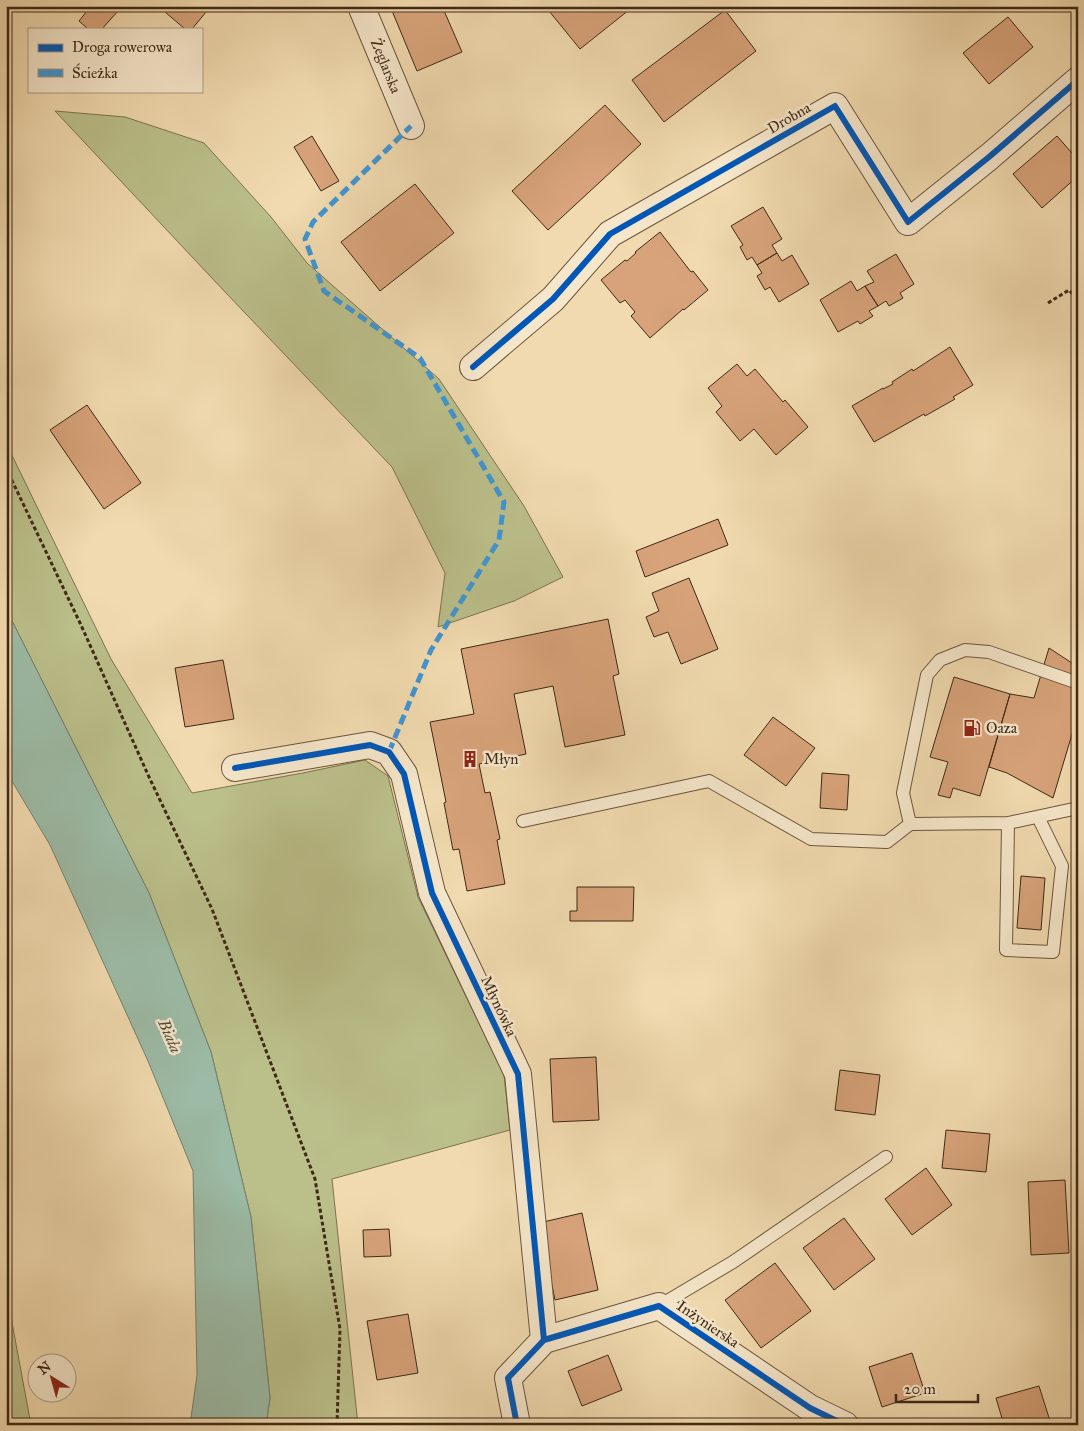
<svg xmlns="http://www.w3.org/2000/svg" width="1084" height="1431" font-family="'IM FELL Great Primer',serif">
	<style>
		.green { fill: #bbbf8a; stroke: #7c7450 }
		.water { fill: #9cbba6; stroke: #76816d }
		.building { fill: #d8a37a; stroke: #3e2917 }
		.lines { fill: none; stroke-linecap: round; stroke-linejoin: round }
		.service-casing { stroke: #6b553d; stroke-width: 14 }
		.minor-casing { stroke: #6b553d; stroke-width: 28 }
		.path { stroke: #3e2917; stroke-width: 3; stroke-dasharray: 4 2.5; stroke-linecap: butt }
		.service { stroke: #f6e7cb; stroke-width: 12 }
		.minor { stroke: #f6e7cb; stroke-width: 26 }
		.quiet { stroke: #3f96d4; stroke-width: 5; stroke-dasharray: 10 5; stroke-linecap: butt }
		.cycleway-casing { stroke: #f6e7cb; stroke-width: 9 }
		.cycleway { stroke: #0057b8; stroke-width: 6 }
		.labels { text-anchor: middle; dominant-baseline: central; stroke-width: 5; stroke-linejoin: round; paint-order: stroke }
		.street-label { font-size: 15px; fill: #3e2917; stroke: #f6e7cb }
		.poi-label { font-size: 15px; fill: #3e2917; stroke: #f6e7cb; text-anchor: start }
		.water-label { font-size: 16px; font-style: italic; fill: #564e3b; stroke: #f6e7cb }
	</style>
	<rect width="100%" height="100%" fill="#f1daaf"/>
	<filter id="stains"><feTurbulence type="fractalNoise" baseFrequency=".004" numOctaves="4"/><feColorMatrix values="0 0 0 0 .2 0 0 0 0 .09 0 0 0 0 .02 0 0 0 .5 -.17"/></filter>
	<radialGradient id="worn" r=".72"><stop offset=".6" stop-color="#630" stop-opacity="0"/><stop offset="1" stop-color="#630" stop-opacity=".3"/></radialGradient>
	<path class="green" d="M55 111 125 117 204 143 271 217 307 263 439 379 524 506 563 577 514 601 438 627 445 573 392 467 226 293Z
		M6 443 111 659 192 793 303 773 365 760 388 776 418 897 504 1075 510 1130 332 1179 358 1425H266L270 1398 251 1217 211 1052 149 893 6 609Z
		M6 1290 31 1425H6Z"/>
	<path class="water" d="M6 609 149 893 211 1052 251 1217 270 1398 266 1425H190L197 1375 193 1171 148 1061 50 845 6 771Z"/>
	<path class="building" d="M91 6H113L118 11 102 29H88L79 21Z
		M158 6H211L192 29H185Z
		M390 6H442L462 52 417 71Z
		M545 6H634L580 49Z
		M725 10 756 51 664 122 632 80Z
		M1008 17 1033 47 989 84 963 53Z
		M605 105 641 144 548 230 512 191Z
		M312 136 339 181 321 191 294 147Z
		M1057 136 1078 160V176L1042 208 1013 174Z
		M415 184 454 233 380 291 341 242Z
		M763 207 782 239 772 245 777 253 757 265 752 257 747 260 740 247 743 245 731 226Z
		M660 232 691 272 693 271 708 290 684 310 683 309 650 338 631 316 635 312 625 300 620 303 601 280 625 260 627 261 636 253 635 252Z
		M777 253 782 261 792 255 809 284 779 302 770 287 765 290 757 276 762 273 757 265Z
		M896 254 914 284 900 293 903 298 889 306 886 301 878 306 865 286 874 282 867 271Z
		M851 281 857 291 865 286 878 306 869 311 873 316 860 324 858 321 838 332 820 300Z
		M950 347 973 385 953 397 955 399 925 416 924 414 874 442 852 406 883 388V389L893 384 892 382 912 369 913 371Z
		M737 364 747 376 755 369 783 402 785 400 808 427 776 455 754 429 740 441 716 412 722 406 708 388Z
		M87 405 141 483 104 509 50 430Z
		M718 519 728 545 645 577 636 551Z
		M689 578 718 649 681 664 668 632 654 637 646 617 659 611 652 593Z
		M608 619 619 674 613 676 625 735 565 747 553 686 514 694 526 754 479 764 485 793 490 792 500 839 497 840 505 884 467 891 459 849 453 850 444 803 446 802 430 722 474 714 461 649Z
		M1049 648 1078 667V714L1053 798 1007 773 989 767 1010 694 1034 698Z
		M223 660 234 719 185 727 175 668Z
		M954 677 1010 694 980 796 953 788 950 798 938 795 948 762 930 757Z
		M773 717 815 748 786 786 744 755Z
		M822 773 849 775 847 810 820 808Z
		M1021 876 1045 878 1041 930 1017 928Z
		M577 887H634L633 921H570V911H577Z
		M596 1057 599 1120 553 1122 550 1059Z
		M840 1070 880 1075 875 1115 835 1110Z
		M946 1130 990 1134 986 1172 942 1168Z
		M926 1168 952 1205 912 1235 885 1199Z
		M1065 1180 1069 1253 1031 1255 1028 1182Z
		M582 1213 598 1290 555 1300 539 1223Z
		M844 1218 875 1259 834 1290 803 1248Z
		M389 1229 391 1256 364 1257 363 1230Z
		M775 1263 811 1311 761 1348 725 1300Z
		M408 1314 418 1373 377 1380 367 1321Z
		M912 1353 925 1393 882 1407 869 1367Z
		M608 1355 622 1390 582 1406 568 1371Z
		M1039 1386 1051 1424 1004 1425 996 1398Z"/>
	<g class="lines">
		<g class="service-casing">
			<path id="service" d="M523 821 709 781 811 839 887 842 910 824 1008 823 1078 808
				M1008 823 1006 950 1053 952 1062 866 1038 817
				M910 824 903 793 927 675 940 660 965 650 989 652 1078 683
				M659 1306 733 1262 886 1157"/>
		</g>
		<g class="minor-casing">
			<path id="minor" d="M361 6 411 126
				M473 367 553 299 610 234 835 106 908 222 989 157 1078 80
				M235 768 370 745 389 752 404 774 432 893 518 1074 544 1340 508 1378 517 1425
				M544 1340 659 1306 810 1408 845 1425"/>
		</g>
		<path class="path" d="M1048 303 1069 290 1078 300
			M6 468 81 625 149 777 212 909 315 1179 340 1329 337 1425"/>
		<use href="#service" class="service"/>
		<use href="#minor" class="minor"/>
		<path class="quiet" d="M389 752 431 650 499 540 504 502 420 358 324 291 305 239 313 222 411 126"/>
		<g class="cycleway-casing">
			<path id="cycleway" d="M473 367 553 299 610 234 835 106 908 222 989 157 1078 80
				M235 768 370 745 389 752 404 774 432 893 518 1074 544 1340 508 1378 517 1425
				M544 1340 659 1306 810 1408 845 1425"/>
		</g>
		<use href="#cycleway" class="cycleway"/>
	</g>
	<defs>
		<g id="fuel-bare" transform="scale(1.35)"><path d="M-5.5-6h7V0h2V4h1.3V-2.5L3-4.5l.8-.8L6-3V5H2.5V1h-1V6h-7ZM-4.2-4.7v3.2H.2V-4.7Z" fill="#8f2418" stroke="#f6e7cb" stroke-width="2.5" paint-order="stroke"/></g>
		<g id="building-bare" transform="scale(1.35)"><path d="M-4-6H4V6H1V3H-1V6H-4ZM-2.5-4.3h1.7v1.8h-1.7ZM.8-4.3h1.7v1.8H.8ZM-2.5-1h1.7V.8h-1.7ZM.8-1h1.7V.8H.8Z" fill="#8f2418" stroke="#f6e7cb" stroke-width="2.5" paint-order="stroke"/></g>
	</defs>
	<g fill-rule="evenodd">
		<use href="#fuel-bare" x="972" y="728"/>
		<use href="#building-bare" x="470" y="759"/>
	</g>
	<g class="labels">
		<g class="street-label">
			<text transform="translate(386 66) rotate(68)">Żeglarska</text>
			<text transform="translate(789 118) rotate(-30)">Drobna</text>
			<text transform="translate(499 1006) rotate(65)">Młynówka</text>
			<text transform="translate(708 1324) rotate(34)">Inżynierska</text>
		</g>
		<g class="poi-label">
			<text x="986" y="728">Oaza</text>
			<text x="484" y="759">Młyn</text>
		</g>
		<g class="water-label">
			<text transform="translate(170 1036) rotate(66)">Biała</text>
		</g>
	</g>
	<rect width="1084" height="1431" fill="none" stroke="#f1daaf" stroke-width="25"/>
	<rect x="8" y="8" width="1069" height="1416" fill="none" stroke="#3e2917" stroke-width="2.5"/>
	<rect x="12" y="12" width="1059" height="1406" fill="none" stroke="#3e2917"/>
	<rect x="28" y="28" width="175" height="65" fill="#f6e7cb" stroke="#ac9b83"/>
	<rect x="38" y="44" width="25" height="8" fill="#0057b8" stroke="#ac9b83"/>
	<text x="72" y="52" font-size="15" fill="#3e2917">Droga rowerowa</text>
	<rect x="38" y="69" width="25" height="8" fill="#3f96d4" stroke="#ac9b83"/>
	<text x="72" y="78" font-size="15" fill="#3e2917">Ścieżka</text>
	<g transform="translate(52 1378) rotate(323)"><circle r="24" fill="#f6e7cb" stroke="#ac9b83"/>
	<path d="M0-4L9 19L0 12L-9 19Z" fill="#8f2418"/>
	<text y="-8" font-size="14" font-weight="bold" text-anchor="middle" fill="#3e2917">N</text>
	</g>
	<path d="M896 1394v8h82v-8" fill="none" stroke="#3e2917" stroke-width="2.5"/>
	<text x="904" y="1394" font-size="15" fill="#3e2917" stroke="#f6e7cb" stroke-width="4" paint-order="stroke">20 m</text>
	<rect width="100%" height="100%" filter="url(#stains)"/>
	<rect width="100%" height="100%" fill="url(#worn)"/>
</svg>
